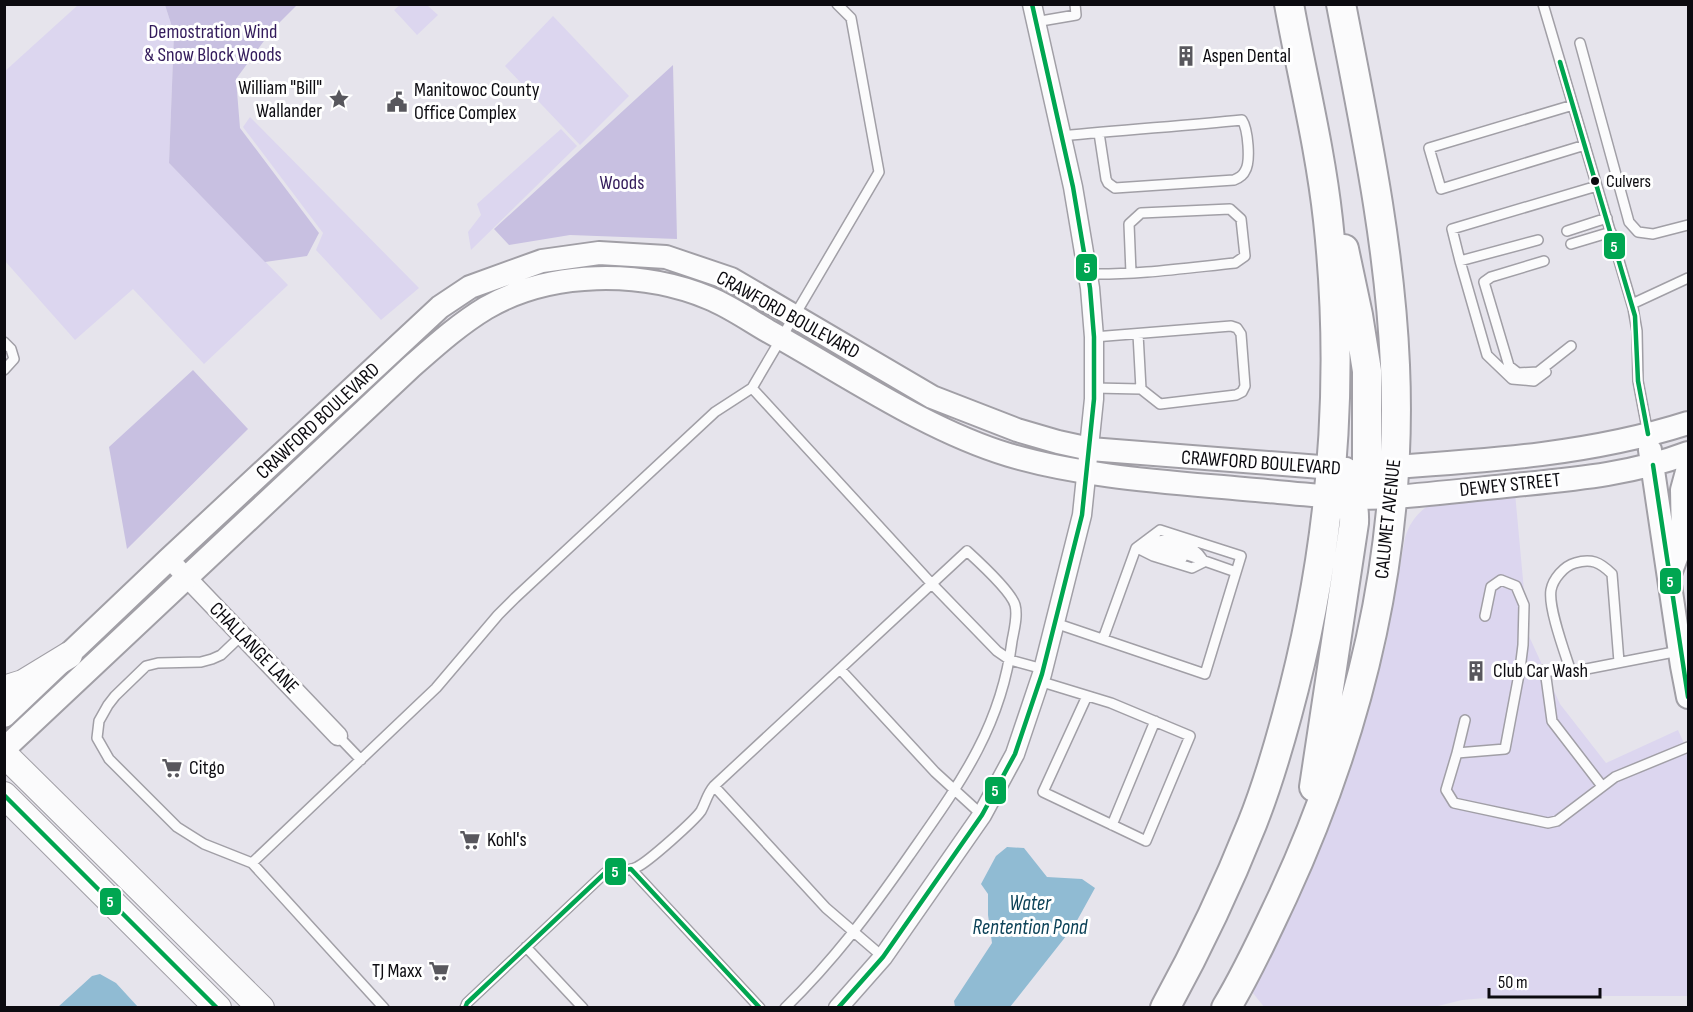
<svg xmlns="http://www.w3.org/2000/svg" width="1693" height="1012" font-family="'Sofia Sans Condensed',sans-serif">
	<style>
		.green { fill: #dcd6ef }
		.forest { fill: #c8c0e1 }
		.water { fill: #90bbd3 }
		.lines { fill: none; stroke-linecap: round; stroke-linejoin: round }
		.service-casing { stroke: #a19fa6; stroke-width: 12 }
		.minor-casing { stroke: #a19fa6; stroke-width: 21 }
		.tertiary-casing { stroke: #a19fa6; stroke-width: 26 }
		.secondary-casing { stroke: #a19fa6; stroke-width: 28 }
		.primary-casing { stroke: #a19fa6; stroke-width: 32 }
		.service { stroke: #fbfbfc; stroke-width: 9 }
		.minor { stroke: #fbfbfc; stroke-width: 18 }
		.tertiary { stroke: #fbfbfc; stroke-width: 22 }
		.secondary { stroke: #fbfbfc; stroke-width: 26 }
		.primary { stroke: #fbfbfc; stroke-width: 28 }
		.bus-1-casing { stroke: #fff; stroke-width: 9 }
		.bus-1 { stroke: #00a651; stroke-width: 4.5 }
		.bus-dot { fill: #0c0b10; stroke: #fff; stroke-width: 2 }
		.labels { text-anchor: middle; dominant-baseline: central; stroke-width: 6; stroke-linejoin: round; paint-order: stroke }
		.bus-label { font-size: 18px; fill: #0c0b10; stroke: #fff; text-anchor: start }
		.park-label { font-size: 20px; fill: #331b5b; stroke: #fff }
		.poi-label { font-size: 20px; fill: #0c0b10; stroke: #fff; text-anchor: start }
		.street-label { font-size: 20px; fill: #0c0b10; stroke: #fff }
		.water-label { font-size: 21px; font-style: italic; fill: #0c4258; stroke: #fff }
		.line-badge { stroke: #fff; stroke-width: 2 }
		.badge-label { font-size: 16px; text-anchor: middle; font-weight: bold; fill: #fff }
	</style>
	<rect width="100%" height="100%" fill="#e6e4ec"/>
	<path class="green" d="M401 4 427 5 438 15 417 35 394 10Z
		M78 5H165L174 33 169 163 288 285 204 364 133 289 75 340 5 261 4 72Z
		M553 16 629 96 580 145 505 66Z
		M250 117 419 288 381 320 316 250 323 233 243 127Z
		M561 129 577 146 471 250 468 232 481 215 477 204Z
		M1515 493 1528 634 1560 704 1606 763 1678 730 1688 752V996H1509L1462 1000 1434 1007 1265 1008 1248 987 1362 724 1386 645 1405 538C1409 524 1417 513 1429 505Z"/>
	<path class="forest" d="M165 5H297L272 30 236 79 240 128 319 233 307 256 265 262 169 163 174 33Z
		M673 65 677 239 570 235 509 245 494 229Z
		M193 370 248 429 127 549 109 447Z"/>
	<path class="water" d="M1007 847 1024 848 1047 877 1082 879 1095 888 1074 926 1010 1007H955L954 1001 992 943 988 915V894L981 884 996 856Z
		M100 974 116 983 138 1007H58L92 976Z"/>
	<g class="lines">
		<g class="service-casing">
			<path id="service" d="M1543 4 1633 308 1637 331 1638 381 1648 434
				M1035 22 1076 15 1075 4
				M1580 43 1629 222 1638 232 1653 234 1688 225
				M1573 105 1429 148 1441 189 1585 145
				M1063 136C1122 130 1182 126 1242 120 1248 129 1251 162 1245 171 1243 176 1239 178 1234 180L1115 188 1108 183 1106 179 1099 133
				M1567 231 1607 218
				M1538 240 1460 261 1452 229 1597 186
				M1571 244 1611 232
				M1460 261 1487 355 1512 379 1534 381 1546 372
				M1544 261 1491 277 1484 282 1509 366 1518 373 1538 372 1571 346
				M1088 274C1137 275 1186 268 1235 263L1245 256 1241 219 1230 209 1141 213 1129 224 1131 273
				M1632 304 1688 278
				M1138 334 1141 389
				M1094 337 1231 326 1237 328 1241 334 1245 386 1242 392 1236 395 1160 404 1141 389 1094 388
				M4 342 11 349 14 359 4 370
				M752 388 931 583 997 651 1010 660 1043 669
				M1153 542C1171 537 1193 544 1203 560
				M1139 547 1159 545 1236 572
				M1137 548 1153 556 1192 568 1204 562
				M1149 549 1182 559
				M1485 616 1491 587 1501 580 1516 586 1524 605 1523 645 1520 669
				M1055 623 1205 674 1241 556 1160 530 1136 548 1103 639
				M242 635 221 655 212 659 201 662 158 663 146 666 115 696 108 705 99 721 97 738 109 759 177 827 204 844 252 863 384 1008
				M1679 651 1571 672 1520 669 1505 749 1457 753 1446 790 1454 803 1548 823 1557 821 1615 777 1688 747
				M840 669 935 772 982 815
				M1545 670 1552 721 1602 786
				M1571 672C1565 653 1548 608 1551 590 1553 579 1564 566 1575 563 1591 558 1600 562 1612 574L1619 662
				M1039 681 1111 703 1190 736 1146 841 1043 792 1087 696
				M338 736 361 760
				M1457 753 1465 720
				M714 786 826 908 883 957
				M1112 825 1155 721
				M252 863 436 688 498 615 515 598 715 412 752 388 879 172 851 18 837 4
				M631 869 760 1008
				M526 947 583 1008
				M465 1008 467 1003 605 873C616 872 627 872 637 867 648 862 694 821 701 811 706 802 707 794 714 786L967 551C979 562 1011 591 1015 605 1018 616 1014 630 1012 641 1001 729 958 786 909 856 870 912 834 960 785 1008"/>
		</g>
		<g class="minor-casing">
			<path id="minor" d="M169 559 338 736
				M838 1008 883 957 982 815 1015 754 1042 674 1082 515 1094 399V337L1090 288 1073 187 1032 4"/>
		</g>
		<g class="tertiary-casing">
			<path id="tertiary" d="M1650 450 1682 666 1688 697
				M1379 468C1483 461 1588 455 1688 423
				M1670 574 1683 539 1682 490 1688 468
				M4 716 169 559 440 307 470 287 542 261 599 253 666 257 731 279 932 397 1017 430 1058 442 1090 449 1346 469
				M4 749 411 367C435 346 458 325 486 308 551 270 641 270 709 298 729 306 749 320 768 331 844 373 926 430 1009 455 1083 477 1168 482 1244 489 1294 493 1344 500 1394 497 1434 494 1475 489 1515 485 1574 479 1633 474 1688 453"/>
		</g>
		<g class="secondary-casing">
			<path id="secondary" d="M4 689 23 683 69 655
				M4 754 261 1008
				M4 795 218 1008"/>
		</g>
		<g class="primary-casing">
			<path id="primary" d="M1344 249 1358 315 1367 371V469L1375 485 1393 497
				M1314 787 1354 523C1355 501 1348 485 1332 469
				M1165 1008C1198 948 1227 887 1252 824 1266 789 1277 752 1287 715 1331 554 1346 386 1328 220 1320 147 1302 76 1289 4
				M1226 1008C1248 972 1265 934 1283 896 1361 727 1403 552 1395 365 1390 244 1364 123 1341 4"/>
		</g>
		<use href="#service" class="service"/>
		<use href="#minor" class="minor"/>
		<use href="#tertiary" class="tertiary"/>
		<use href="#secondary" class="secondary"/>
		<use href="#primary" class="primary"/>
		<g class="bus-1-casing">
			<path id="bus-1" d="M1560 62 1635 316 1638 381 1648 434
				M1653 465 1688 697
				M4 795 217 1008
				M465 1008 467 1003 605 873 631 869 760 1008
				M838 1008 883 957 982 815 1015 754 1042 674 1082 515 1094 399V337L1090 288 1073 187 1032 4"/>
		</g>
		<use href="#bus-1" class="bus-1"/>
	</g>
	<defs>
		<g id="building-bare" transform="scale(1.62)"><path d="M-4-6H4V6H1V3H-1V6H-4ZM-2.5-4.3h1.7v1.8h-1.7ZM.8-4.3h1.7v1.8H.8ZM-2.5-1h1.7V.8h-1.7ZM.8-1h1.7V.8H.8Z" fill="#58575d" stroke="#fff" stroke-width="2.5" paint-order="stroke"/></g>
		<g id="sight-bare" transform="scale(1.62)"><path d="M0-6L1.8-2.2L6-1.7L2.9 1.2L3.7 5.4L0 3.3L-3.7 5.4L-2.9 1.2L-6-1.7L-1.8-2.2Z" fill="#58575d" stroke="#fff" stroke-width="2.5" paint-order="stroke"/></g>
		<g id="civic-bare" transform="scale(1.62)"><path d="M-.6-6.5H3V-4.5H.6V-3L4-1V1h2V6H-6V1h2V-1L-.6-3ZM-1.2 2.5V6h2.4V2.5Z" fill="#58575d" stroke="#fff" stroke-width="2.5" paint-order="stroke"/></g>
		<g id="supermarket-bare" transform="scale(1.62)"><path d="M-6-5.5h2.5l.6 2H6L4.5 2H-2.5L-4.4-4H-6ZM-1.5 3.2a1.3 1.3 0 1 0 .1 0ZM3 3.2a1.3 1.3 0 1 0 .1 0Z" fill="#58575d" stroke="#fff" stroke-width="2.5" paint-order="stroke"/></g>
	</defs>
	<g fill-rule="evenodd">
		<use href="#building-bare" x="1186" y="56"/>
		<use href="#sight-bare" x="339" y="99"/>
		<use href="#civic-bare" x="397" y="102"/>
		<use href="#building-bare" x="1476" y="671"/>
		<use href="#supermarket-bare" x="172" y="768"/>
		<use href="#supermarket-bare" x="470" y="840"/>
		<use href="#supermarket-bare" x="439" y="971"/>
	</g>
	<circle class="bus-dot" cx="1595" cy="181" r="5"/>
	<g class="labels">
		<g class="bus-label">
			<text x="1606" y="181">Culvers</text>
		</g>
		<g class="park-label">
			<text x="213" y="32">Demostration Wind<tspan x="213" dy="23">&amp; Snow Block Woods</tspan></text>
			<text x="622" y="183">Woods</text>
		</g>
		<g class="poi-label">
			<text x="1203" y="56">Aspen Dental</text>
			<text x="322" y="88" text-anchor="end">William "Bill"<tspan x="322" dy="23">Wallander</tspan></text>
			<text x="414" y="90">Manitowoc County<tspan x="414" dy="23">Office Complex</tspan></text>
			<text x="1493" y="671">Club Car Wash</text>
			<text x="189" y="768">Citgo</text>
			<text x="487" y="840">Kohl's</text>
			<text x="422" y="971" text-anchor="end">TJ Maxx</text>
		</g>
		<g class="street-label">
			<text transform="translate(788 315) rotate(29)">CRAWFORD BOULEVARD</text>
			<text transform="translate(318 421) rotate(-43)">CRAWFORD BOULEVARD</text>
			<text transform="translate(1261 463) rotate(4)">CRAWFORD BOULEVARD</text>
			<text transform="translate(1510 485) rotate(-6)">DEWEY STREET</text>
			<text transform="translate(1388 519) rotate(-84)">CALUMET AVENUE</text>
			<text transform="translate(254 648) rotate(46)">CHALLANGE LANE</text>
		</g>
		<g class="water-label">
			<text x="1030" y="903">Water<tspan x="1030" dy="24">Rentention Pond</tspan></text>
		</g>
	</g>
	<g class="line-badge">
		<rect x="1603" y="232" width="23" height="28" rx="6" fill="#00a651"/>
		<rect x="1075" y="253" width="23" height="29" rx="6" fill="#00a651"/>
		<rect x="1659" y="567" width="23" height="28" rx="6" fill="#00a651"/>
		<rect x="984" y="776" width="23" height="29" rx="6" fill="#00a651"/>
		<rect x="604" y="857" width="23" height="29" rx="6" fill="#00a651"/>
		<rect x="99" y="887" width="23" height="29" rx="6" fill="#00a651"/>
	</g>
	<g class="badge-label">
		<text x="1614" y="252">5</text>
		<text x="1087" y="273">5</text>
		<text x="1670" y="587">5</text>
		<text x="995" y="796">5</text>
		<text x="615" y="877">5</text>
		<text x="110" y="907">5</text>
	</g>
	<rect width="1693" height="1012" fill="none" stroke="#0c0b10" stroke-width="12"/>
	<path d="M1489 988v9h111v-9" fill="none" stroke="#0c0b10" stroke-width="3"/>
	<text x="1498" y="988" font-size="18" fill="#0c0b10" stroke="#ffffff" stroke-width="4.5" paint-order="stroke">50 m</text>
</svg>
